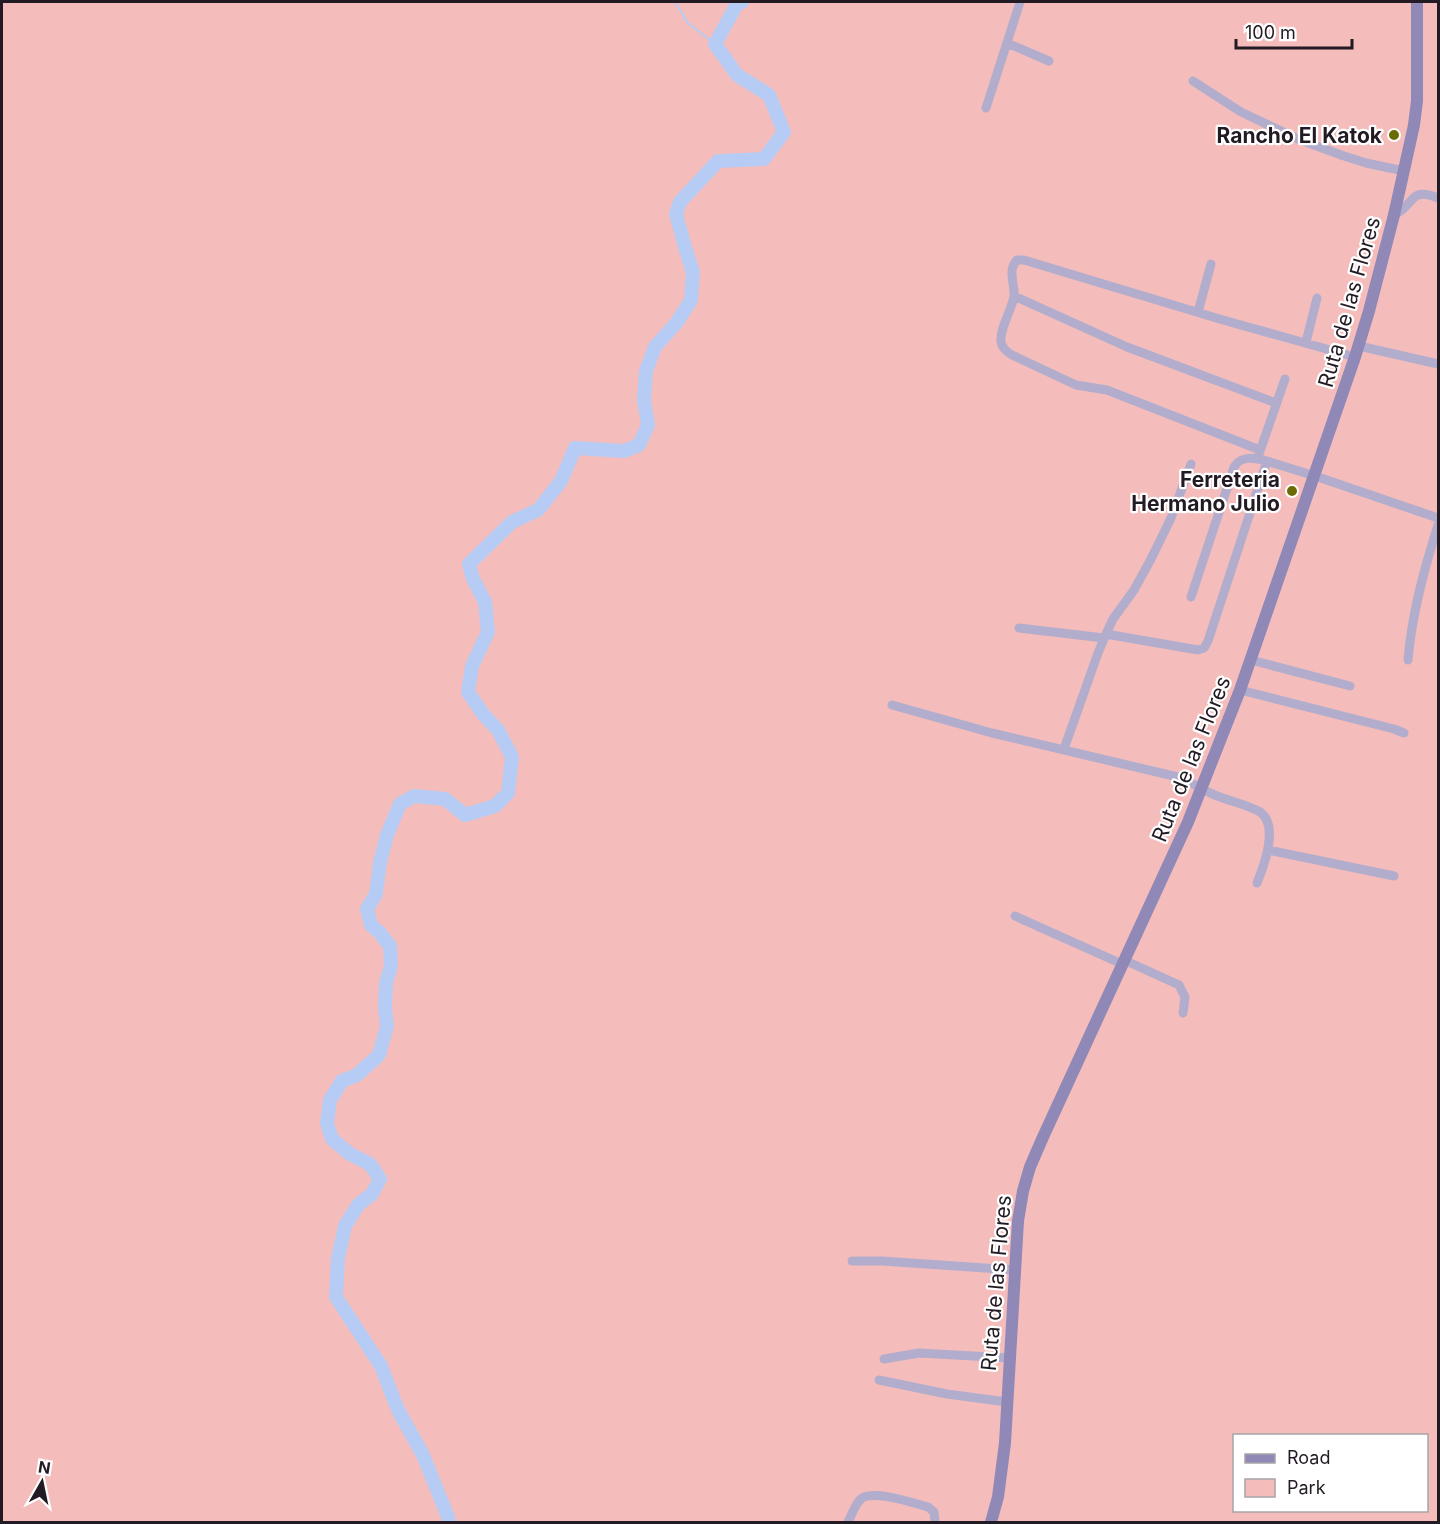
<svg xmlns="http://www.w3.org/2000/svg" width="1440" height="1524" font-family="Inter,sans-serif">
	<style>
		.green { fill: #f4bdbb; fill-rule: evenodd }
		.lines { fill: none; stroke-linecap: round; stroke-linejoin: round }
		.stream { stroke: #b7ccf4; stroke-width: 2 }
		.river { stroke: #b7ccf4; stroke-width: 14 }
		.minor { stroke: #b2adcd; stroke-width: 9 }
		.secondary { stroke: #9088b6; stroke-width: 12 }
		.poi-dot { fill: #6c6a05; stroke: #fff; stroke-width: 2 }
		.labels { text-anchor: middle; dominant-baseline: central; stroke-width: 4.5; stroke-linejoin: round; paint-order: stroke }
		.poi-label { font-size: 21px; font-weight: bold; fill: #231b24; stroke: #fff; text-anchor: end }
		.street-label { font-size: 21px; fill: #231b24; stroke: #fff }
	</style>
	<rect width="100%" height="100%" fill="#fcf8fd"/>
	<path class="green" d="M2 2H1438V1522H2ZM1234 1436H1426V1510H1234Z"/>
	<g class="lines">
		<path class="stream" d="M675 2 688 23 715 44"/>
		<path class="river" d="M449 1522 448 1517 423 1455 398 1410 381 1366 336 1297 338 1258 345 1226 358 1205 372 1194 380 1179 370 1164 350 1154 332 1139 327 1123 330 1100 342 1081 357 1075 379 1055 387 1026 385 1008 386 983 391 966 390 946 380 933 371 925 367 909 376 894 380 862 387 835 400 804 414 796 445 799 465 815 495 806 508 793 512 757 498 730 483 714 468 692 472 666 488 632 485 602 473 579 469 564 512 522 538 510 561 481 575 448 624 451 639 445 648 425 644 400 646 371 655 347 677 322 691 300 693 272 685 247 676 214 680 202 718 161 764 159 784 132 769 95 737 75 715 44 737 4 742 2"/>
		<path class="minor" d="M1007 43 1049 61
			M1193 81 1241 112 1298 139 1341 155 1366 163 1404 171
			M986 108 1020 2
			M1394 215C1415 206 1408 186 1438 198
			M1014 296 1127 347 1276 403
			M1198 312 1211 264
			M1306 342 1317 298
			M1359 346 1438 364
			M1260 450 1107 390 1076 385 1012 355C1007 352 1001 348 1001 341 1000 327 1012 310 1014 296 1015 284 1007 270 1017 260H1024L1223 320 1355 357
			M1259 454 1285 379
			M1191 597 1234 467C1241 455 1255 458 1267 461L1315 476 1438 518
			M1019 628 1104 638
			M1106 634 1113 619 1134 590 1151 559 1171 518 1191 464
			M1251 660 1350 686
			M1408 660C1412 613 1424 569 1438 525
			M1240 690 1394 729 1404 733
			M892 705 992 733 1178 777C1192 782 1205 792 1220 797 1233 802 1248 805 1260 812 1279 825 1264 866 1257 883
			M1064 749 1098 653 1106 634 1198 650 1204 648 1208 641 1267 461
			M1268 850 1394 876
			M1015 916 1122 964
			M1124 960 1179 985 1185 997 1183 1013
			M852 1261H882L1014 1270
			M884 1359 919 1353 1009 1358
			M879 1380 947 1394 1007 1402
			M848 1522C852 1515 855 1503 862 1498 875 1490 913 1503 928 1507L934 1512 935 1522"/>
		<path class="secondary" d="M991 1522 998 1497 1005 1443 1018 1221 1023 1191 1030 1167 1043 1137 1188 822 1240 690 1355 357 1369 311 1394 215 1414 125 1417 101V2"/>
	</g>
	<g class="poi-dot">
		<circle cx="1394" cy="135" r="6"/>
		<circle cx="1292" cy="491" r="6"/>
	</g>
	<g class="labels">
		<g class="poi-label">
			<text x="1382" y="135">Rancho El Katok</text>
			<text x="1280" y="479">Ferreteria<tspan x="1280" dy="24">Hermano Julio</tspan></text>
		</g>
		<g class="street-label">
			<text transform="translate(1349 302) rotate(-74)">Ruta de las Flores</text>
			<text transform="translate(1191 759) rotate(-68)">Ruta de las Flores</text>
			<text transform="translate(996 1283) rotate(-85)">Ruta de las Flores</text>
		</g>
	</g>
	<rect width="1440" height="1524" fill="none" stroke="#231b24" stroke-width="6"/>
	<rect x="1233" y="1434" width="195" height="78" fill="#ffffff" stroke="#a7a4a7" stroke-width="1.5"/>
	<rect x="1245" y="1454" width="30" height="9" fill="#9088b6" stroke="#a7a4a7" stroke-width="1.5"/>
	<text x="1287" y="1464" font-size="18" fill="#231b24">Road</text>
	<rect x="1245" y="1479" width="30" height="18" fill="#f4bdbb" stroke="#a7a4a7" stroke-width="1.5"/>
	<text x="1287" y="1494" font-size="18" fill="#231b24">Park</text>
	<g transform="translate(42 1482) rotate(9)" stroke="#ffffff" stroke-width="4.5" paint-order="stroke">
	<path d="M0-4.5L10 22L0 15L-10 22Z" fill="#231b24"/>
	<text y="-9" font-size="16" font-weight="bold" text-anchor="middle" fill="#231b24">N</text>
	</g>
	<path d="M1236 39v9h116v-9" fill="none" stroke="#231b24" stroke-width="3"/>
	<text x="1245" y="39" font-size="18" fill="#231b24" stroke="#ffffff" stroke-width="4.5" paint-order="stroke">100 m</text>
</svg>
